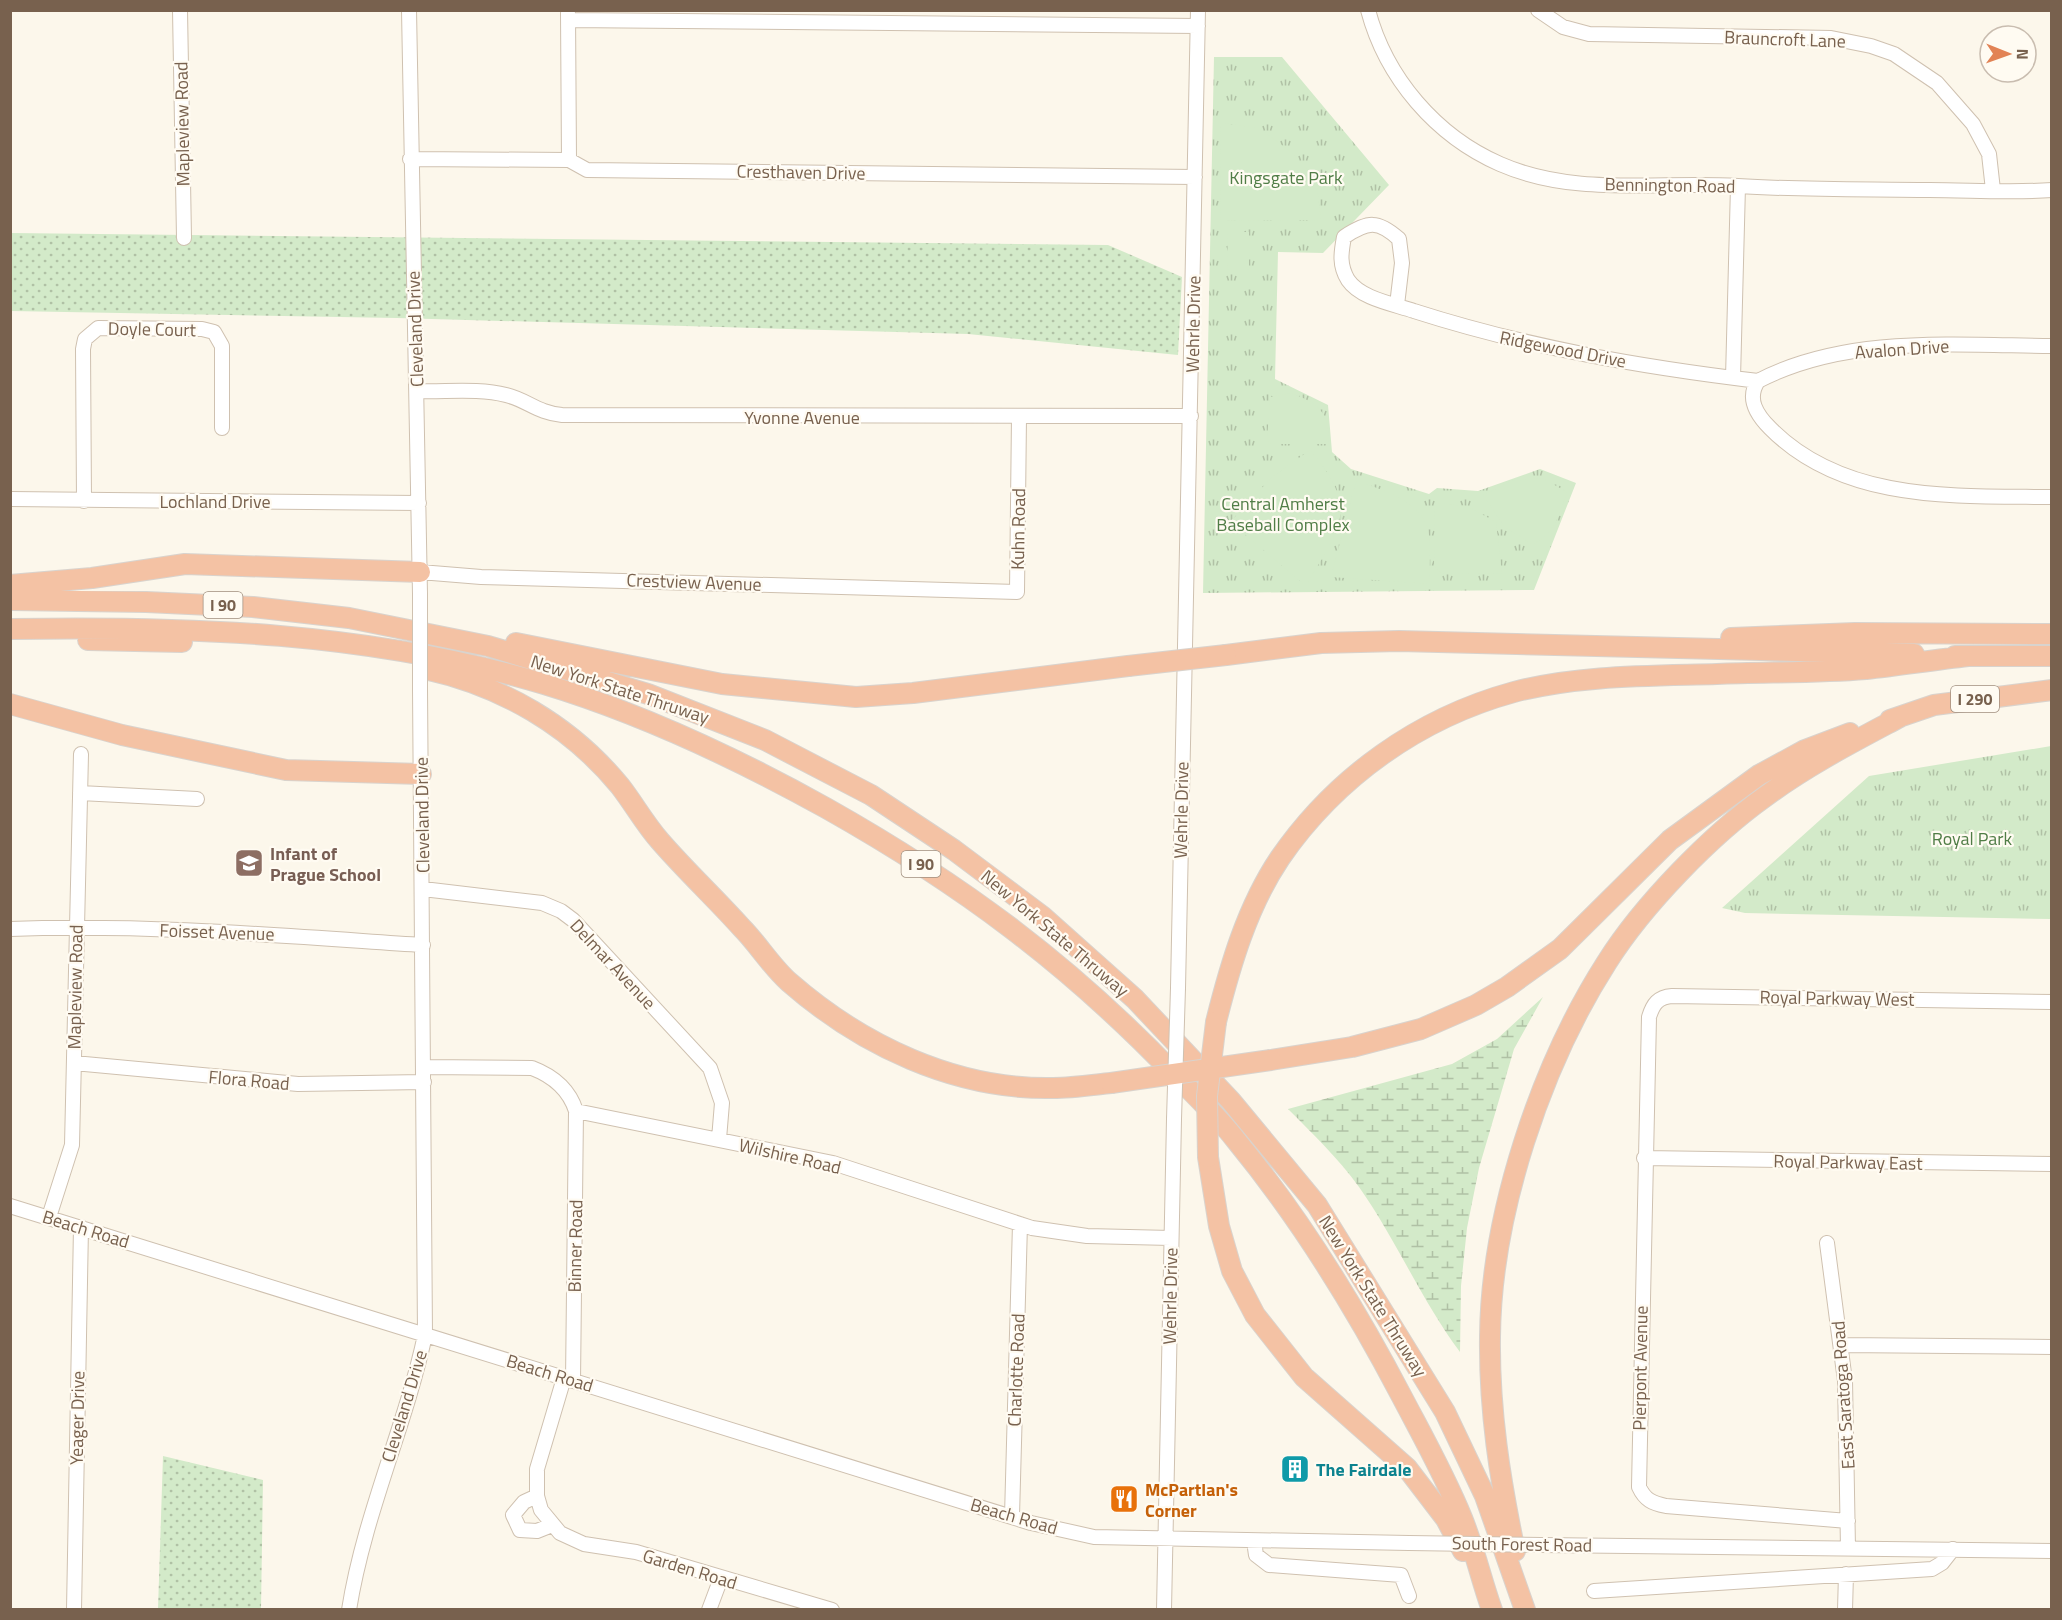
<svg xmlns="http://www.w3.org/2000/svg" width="2062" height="1620" font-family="'Titillium Web',sans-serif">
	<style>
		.grass { fill: url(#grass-dots) }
		.wetland { fill: url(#wetland-marsh) }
		.park { fill: url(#park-tufts) }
		.garden { fill: #d3eac9 }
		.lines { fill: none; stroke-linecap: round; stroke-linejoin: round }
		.minor-casing { stroke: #cfc1b0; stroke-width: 16 }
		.highway-casing { stroke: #d9d3cd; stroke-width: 22 }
		.minor { stroke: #fff; stroke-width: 14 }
		.highway { stroke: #f4c2a4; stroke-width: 20 }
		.minor-bridge-casing { stroke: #cfc1b0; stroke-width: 16; stroke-linecap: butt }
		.highway-bridge-casing { stroke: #d9d3cd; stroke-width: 22; stroke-linecap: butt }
		.minor-bridge { stroke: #fff; stroke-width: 14 }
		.highway-bridge { stroke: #f4c2a4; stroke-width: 20 }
		.labels { text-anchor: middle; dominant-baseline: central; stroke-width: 4.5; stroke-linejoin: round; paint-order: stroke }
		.shield { fill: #fffbf2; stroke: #a08f7f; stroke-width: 1.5 }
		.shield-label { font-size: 16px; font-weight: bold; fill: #78614e }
		.street-label { font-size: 18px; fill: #78614e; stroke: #fffbf2 }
		.park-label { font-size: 18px; fill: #507d46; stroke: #fffbf2 }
		.education-label { font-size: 18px; font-weight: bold; fill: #785e54; stroke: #fffbf2; text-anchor: start }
		.culture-label { font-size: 18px; font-weight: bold; fill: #0d838f; stroke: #fffbf2; text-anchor: start }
		.food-label { font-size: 18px; font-weight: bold; fill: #c56008; stroke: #fffbf2; text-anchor: start }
	</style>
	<defs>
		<pattern id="grass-dots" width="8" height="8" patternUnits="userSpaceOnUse" patternTransform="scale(1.5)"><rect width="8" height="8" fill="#d3eac9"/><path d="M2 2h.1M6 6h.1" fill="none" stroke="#b0c1a5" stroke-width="1.8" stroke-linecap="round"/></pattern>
		<pattern id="wetland-marsh" width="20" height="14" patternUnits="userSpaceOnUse" patternTransform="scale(1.5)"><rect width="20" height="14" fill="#d3eac9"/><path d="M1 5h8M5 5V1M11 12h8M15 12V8" fill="none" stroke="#b0c1a5"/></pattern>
		<pattern id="park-tufts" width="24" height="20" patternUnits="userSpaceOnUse" patternTransform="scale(1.5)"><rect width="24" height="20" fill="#d3eac9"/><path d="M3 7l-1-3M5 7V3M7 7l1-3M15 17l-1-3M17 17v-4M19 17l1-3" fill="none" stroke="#b0c1a5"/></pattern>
	</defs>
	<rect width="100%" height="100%" fill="#fcf7eb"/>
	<path class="grass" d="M11 233 1108 245 1182 277 1178 355 968 334 397 318 11 311Z
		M163 1456 263 1480 261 1609H158Z"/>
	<path class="wetland" d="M1543 997 1514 1049 1479 1168 1467 1228 1461 1286 1460 1352C1421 1300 1396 1239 1359 1187 1338 1158 1313 1134 1288 1109L1452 1064 1497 1039Z"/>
	<path class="park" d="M1214 57H1282L1389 185 1323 253 1278 252 1275 379 1328 405 1332 452 1351 469 1429 494 1437 488 1478 491 1540 469 1576 483 1534 590 1203 593Z
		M2051 746V919L1745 913 1722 908 1869 776Z"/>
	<path class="garden" d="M1221 123 1259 128 1291 152 1316 178 1321 220 1220 221Z
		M1228 232H1249V270L1227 269Z
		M1291 393C1320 404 1329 412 1329 444H1272L1267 441 1270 397Z
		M1310 450C1361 510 1340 526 1306 586L1230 522 1272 477Z
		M1542 478 1567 492C1561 511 1553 537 1532 544L1505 527 1483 495 1512 481Z
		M1356 481C1381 489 1413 498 1426 523 1432 534 1429 570 1430 584L1331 577Z
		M1435 503 1467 506 1496 522 1502 574 1441 573 1434 566Z"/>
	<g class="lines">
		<g class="minor-casing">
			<path id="minor" d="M180 10 184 238
				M409 10 420 594
				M1368 10C1386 78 1436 136 1500 164 1575 197 1658 181 1738 186 1801 190 1865 189 1929 190 1970 190 2011 193 2052 190
				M1538 10 1563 27 1589 34 1831 38 1871 46 1894 54 1937 83 1973 124 1989 154 1993 190
				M568 13 569 160
				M568 20 1198 26
				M410 159 569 160 587 170 1195 177
				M1397 305 1402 263 1399 239C1378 220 1368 221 1344 237 1341 253 1339 265 1348 280 1361 299 1394 304 1414 311 1526 347 1641 367 1758 381
				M1733 378 1738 186
				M1758 381C1746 399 1757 415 1770 428 1844 503 1956 496 2052 497
				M1758 381C1846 335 1955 345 2052 346
				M418 391C446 392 479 388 506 395 527 400 538 413 562 415L1191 416
				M10 499 419 503
				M84 501 83 349 85 339 98 328 202 329 214 332 222 346V428
				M420 572 481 577 1017 592 1019 417
				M80 793 197 799
				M423 889 542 903 561 911 573 920 710 1068 722 1103 719 1139
				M10 929C148 924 286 936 423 945
				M1178 988 1198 10
				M74 1063 298 1084 424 1082
				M424 1067 532 1068C553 1076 569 1089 576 1111L833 1163 1032 1228 1087 1236 1171 1238
				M1644 1158 2052 1164
				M10 1206 1031 1523 1094 1537 1409 1543
				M49 1217 72 1145 81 754
				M1827 1243 1845 1381 1848 1548
				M1842 1345 2052 1347
				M564 1378 537 1469V1496L541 1510 560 1533 584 1544 636 1552 832 1610
				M573 1381 576 1111
				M537 1496 524 1502 513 1515 520 1530 537 1531 552 1525
				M1012 1516 1020 1224
				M1848 1521 1666 1506C1652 1503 1645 1500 1639 1487L1649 1017C1653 1004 1658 997 1672 996L2052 1002
				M1254 1541 1256 1555 1269 1565 1401 1575 1409 1596
				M1541 1545 2052 1551
				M1594 1591 1932 1569 1942 1563 1953 1549
				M74 1610 81 1227
				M349 1610C364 1515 405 1428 425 1335L420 689
				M709 1610 721 1578
				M1164 1610 1174 1119
				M1845 1610 1846 1574"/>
		</g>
		<g class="highway-casing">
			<path id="highway" d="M10 585 92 578 185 564 420 572
				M10 600 146 602 253 607 349 618 488 646 648 694 765 740 871 795 954 850 1042 916 1135 999 1231 1101 1317 1205 1445 1412 1485 1496 1525 1610
				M10 629C190 626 371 632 544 684 643 714 736 758 826 808 961 884 1069 964 1176 1076 1196 1096 1217 1116 1235 1139 1300 1218 1355 1307 1402 1397 1423 1437 1445 1476 1462 1518 1474 1547 1481 1579 1492 1610
				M1731 638 1855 633 2052 634
				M88 640 182 642
				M516 643 722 684 856 697 913 693 1128 666
				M1226 655 1321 643 1399 641 1914 654
				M1955 656H2052
				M425 669C502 686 570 725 620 786 634 804 645 824 660 841 686 871 715 898 741 927 758 944 771 966 789 982 861 1045 955 1090 1053 1088 1072 1088 1092 1085 1111 1083
				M10 704 122 735 286 770 421 774
				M1890 720 1934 705 2052 690
				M1216 1022C1230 966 1247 907 1280 858 1336 777 1419 718 1514 692 1579 675 1650 676 1717 674 1767 672 1817 673 1866 669 1900 665 1934 660 1968 656
				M1271 1060 1352 1047 1421 1029 1476 1005 1507 987 1560 949 1670 840 1759 775 1805 750 1850 733
				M1208 1157 1219 1226 1232 1271 1255 1315 1304 1377 1407 1468 1446 1519 1463 1551
				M1515 1551C1500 1480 1489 1410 1490 1337 1491 1214 1541 1065 1607 962 1643 905 1711 835 1766 796 1808 765 1855 741 1900 717"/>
		</g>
		<use href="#minor" class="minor"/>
		<use href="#highway" class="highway"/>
		<g class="minor-bridge-casing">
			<path id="minor-bridge" d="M420 594V689
				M1174 1119 1178 988
				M1409 1543 1541 1545"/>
		</g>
		<g class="highway-bridge-casing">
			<path id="highway-bridge" d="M1128 666 1226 655
				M1111 1083 1271 1060
				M1208 1157 1207 1096 1216 1022"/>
		</g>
		<use href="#minor-bridge" class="minor-bridge"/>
		<use href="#highway-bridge" class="highway-bridge"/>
	</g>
	<defs>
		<g id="school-square" transform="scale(1.5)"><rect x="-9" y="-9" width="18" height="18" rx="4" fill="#8d6e63" stroke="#fffbf2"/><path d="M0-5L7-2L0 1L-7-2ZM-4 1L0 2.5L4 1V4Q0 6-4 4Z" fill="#fff"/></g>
		<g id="building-square" transform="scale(1.5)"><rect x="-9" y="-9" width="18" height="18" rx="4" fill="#0f9aa8" stroke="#fffbf2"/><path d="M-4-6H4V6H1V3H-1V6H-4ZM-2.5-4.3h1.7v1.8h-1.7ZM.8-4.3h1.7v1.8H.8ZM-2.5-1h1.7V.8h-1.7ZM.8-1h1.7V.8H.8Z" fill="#fff"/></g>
		<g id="restaurant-square" transform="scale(1.5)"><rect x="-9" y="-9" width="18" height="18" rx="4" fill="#e8710a" stroke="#fffbf2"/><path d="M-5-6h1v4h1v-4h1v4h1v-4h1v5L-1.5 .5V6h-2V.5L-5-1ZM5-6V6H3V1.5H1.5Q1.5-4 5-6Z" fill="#fff"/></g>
	</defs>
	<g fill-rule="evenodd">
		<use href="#school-square" x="249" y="863"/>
		<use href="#building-square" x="1295" y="1469"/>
		<use href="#restaurant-square" x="1124" y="1499"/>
	</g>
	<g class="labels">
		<g class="shield">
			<rect x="203.5" y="592" width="39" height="26" rx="4.5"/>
			<rect x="1951" y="686" width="48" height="26" rx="4.5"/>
			<rect x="901.5" y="851" width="39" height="26" rx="4.5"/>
		</g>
		<g class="shield-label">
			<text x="223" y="605">I 90</text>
			<text x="1975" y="699">I 290</text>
			<text x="921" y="864">I 90</text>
		</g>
		<g class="street-label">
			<text transform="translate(1785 39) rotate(2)">Brauncroft Lane</text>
			<text transform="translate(182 124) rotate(-91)">Mapleview Road</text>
			<text transform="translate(801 172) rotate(1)">Cresthaven Drive</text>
			<text transform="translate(1670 185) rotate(1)">Bennington Road</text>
			<text transform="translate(1193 324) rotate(-89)">Wehrle Drive</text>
			<text transform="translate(152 329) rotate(1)">Doyle Court</text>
			<text transform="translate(415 329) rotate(-92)">Cleveland Drive</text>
			<text transform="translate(1563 349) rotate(11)">Ridgewood Drive</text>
			<text transform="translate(1902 349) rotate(-4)">Avalon Drive</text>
			<text x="802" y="417">Yvonne Avenue</text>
			<text x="215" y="501">Lochland Drive</text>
			<text transform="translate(1018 529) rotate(-89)">Kuhn Road</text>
			<text transform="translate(694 582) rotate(2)">Crestview Avenue</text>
			<text transform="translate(620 689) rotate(18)">New York State Thruway</text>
			<text transform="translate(1181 810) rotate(-89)">Wehrle Drive</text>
			<text transform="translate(422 815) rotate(-91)">Cleveland Drive</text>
			<text transform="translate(217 932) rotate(2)">Foisset Avenue</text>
			<text transform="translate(1055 933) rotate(40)">New York State Thruway</text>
			<text transform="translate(613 964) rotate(47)">Delmar Avenue</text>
			<text transform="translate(75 987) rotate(-89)">Mapleview Road</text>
			<text transform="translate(1837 998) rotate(1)">Royal Parkway West</text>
			<text transform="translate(249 1080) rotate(5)">Flora Road</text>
			<text transform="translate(790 1156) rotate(13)">Wilshire Road</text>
			<text transform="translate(1848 1162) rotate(1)">Royal Parkway East</text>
			<text transform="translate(86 1229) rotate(17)">Beach Road</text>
			<text transform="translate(575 1246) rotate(-89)">Binner Road</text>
			<text transform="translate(1170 1296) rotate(-89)">Wehrle Drive</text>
			<text transform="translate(1373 1296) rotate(58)">New York State Thruway</text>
			<text transform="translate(1640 1368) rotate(-89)">Pierpont Avenue</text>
			<text transform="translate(1016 1370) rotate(-88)">Charlotte Road</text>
			<text transform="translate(550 1373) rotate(17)">Beach Road</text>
			<text transform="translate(1843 1395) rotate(-94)">East Saratoga Road</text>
			<text transform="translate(404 1406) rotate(-73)">Cleveland Drive</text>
			<text transform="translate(77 1418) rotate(-89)">Yeager Drive</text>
			<text transform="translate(1014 1516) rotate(16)">Beach Road</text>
			<text transform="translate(1522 1544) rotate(1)">South Forest Road</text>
			<text transform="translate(690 1569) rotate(17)">Garden Road</text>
		</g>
		<g class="park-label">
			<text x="1286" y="177">Kingsgate Park</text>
			<text x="1283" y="503">Central Amherst<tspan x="1283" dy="21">Baseball Complex</tspan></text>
			<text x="1972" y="838">Royal Park</text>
		</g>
		<g class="education-label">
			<text x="270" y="853">Infant of<tspan x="270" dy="21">Prague School</tspan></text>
		</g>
		<g class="culture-label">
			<text x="1316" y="1469">The Fairdale</text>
		</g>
		<g class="food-label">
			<text x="1145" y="1489">McPartlan's<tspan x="1145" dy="21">Corner</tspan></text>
		</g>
	</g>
	<rect width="2062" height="1620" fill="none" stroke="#78614e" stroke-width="24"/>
	<g transform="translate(2008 54) rotate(91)"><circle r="28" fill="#fffbf2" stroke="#c9bdb0" stroke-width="1.5"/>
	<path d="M0-4.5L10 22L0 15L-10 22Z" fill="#e28355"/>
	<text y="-9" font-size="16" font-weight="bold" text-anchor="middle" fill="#78614e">N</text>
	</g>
</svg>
